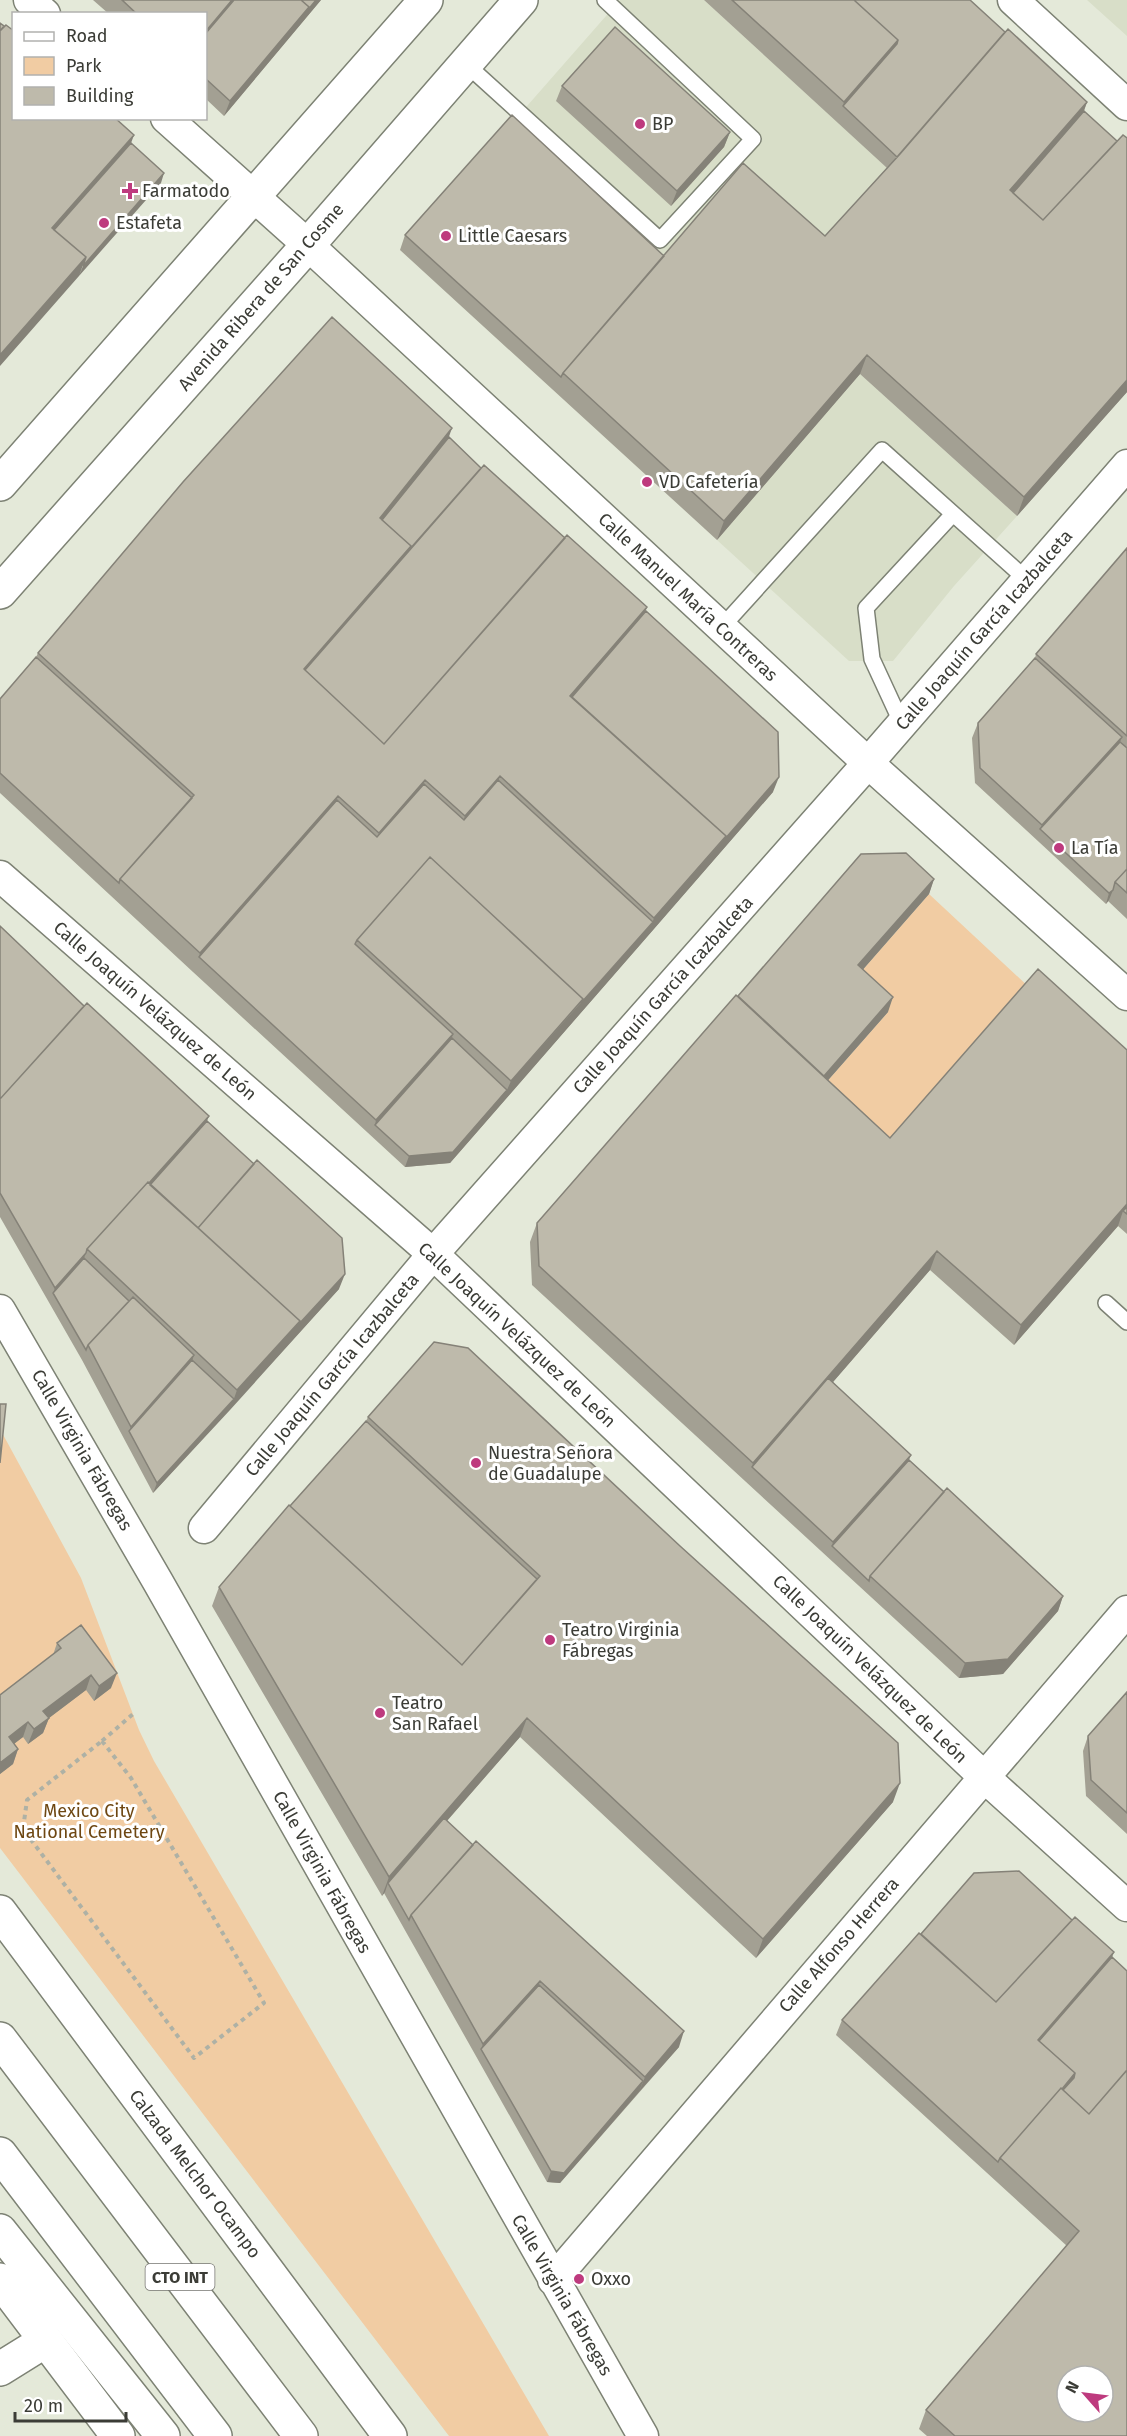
<svg xmlns="http://www.w3.org/2000/svg" width="1127" height="2436" font-family="'Fira Sans',sans-serif">
	<style>
		.built { fill: #d8dec8 }
		.green { fill: #f1cca3 }
		.lines { fill: none; stroke-linecap: round; stroke-linejoin: round }
		.lane-casing { stroke: #7d8274; stroke-width: 18 }
		.street-casing { stroke: #7d8274; stroke-width: 33 }
		.secondary-casing { stroke: #7d8274; stroke-width: 36 }
		.highway-casing { stroke: #7d8274; stroke-width: 36 }
		.path { stroke: #aeb1a5; stroke-width: 4; stroke-dasharray: 4.5 4.5; stroke-linecap: butt }
		.lane { stroke: #fff; stroke-width: 15 }
		.street { stroke: #fff; stroke-width: 30 }
		.secondary { stroke: #fff; stroke-width: 33 }
		.highway { stroke: #fff; stroke-width: 33 }
		.wall { fill: #a3a093 }
		.shaded-wall { fill: #858278 }
		.building { fill: #bebaab; stroke: #858278; stroke-width: 1.5; fill-rule: evenodd }
		.poi-dot { fill: #be3a7e; stroke: #fff; stroke-width: 2 }
		.labels { text-anchor: middle; dominant-baseline: central; stroke-width: 6; stroke-linejoin: round; paint-order: stroke }
		.shield { fill: #fff; stroke: #767672; stroke-width: 1.5 }
		.shield-label { font-size: 16px; font-weight: bold; fill: #3b3c36 }
		.poi-label { font-size: 18px; fill: #3b3c36; stroke: #fff; text-anchor: start }
		.street-label { font-size: 18px; fill: #3b3c36; stroke: #fff }
		.park-label { font-size: 18px; fill: #6e4712; stroke: #fff }
	</style>
	<rect width="100%" height="100%" fill="#e4e9d9"/>
	<path class="built" d="M620 0H704L893 173 818 256 659 271 506 130Z
		M1087 0H1127V36Z
		M860 374 1017 516 954 586 893 661H849L717 540Z"/>
	<path class="green" d="M929 894 1031 989 883 1157 816 1094 888 1012 853 981Z
		M0 1429 81 1578 139 1730 154 1761 549 2436H449L0 1848Z"/>
	<g class="lines">
		<g class="lane-casing">
			<path id="lane" d="M466 64 660 240 753 139 605 0
				M721 628 882 450 1027 580
				M902 724 872 659 866 608 953 514
				M1106 1303 1127 1322"/>
		</g>
		<g class="street-casing">
			<path id="street" d="M29 0 45 14
				M1013 0 1127 105
				M166 118 308 245 868 763 1127 995
				M0 876 433 1254 983 1776 1127 1906
				M0 1310 158 1582 643 2436
				M204 1528 433 1254 868 763 1127 465
				M553 2280 1127 1611"/>
		</g>
		<g class="secondary-casing">
			<path id="secondary" d="M0 484 426 0
				M0 592 308 245 521 0
				M0 1912 390 2436
				M0 2280 118 2436
				M0 2369 45 2341"/>
		</g>
		<g class="highway-casing">
			<path id="highway" d="M0 2039 301 2436
				M0 2154 215 2436
				M0 2231 163 2436"/>
		</g>
		<path class="path" d="M102 1741 131 1778 264 2003 194 2058 23 1829 27 1800Z
			M102 1741 133 1714"/>
		<use href="#lane" class="lane"/>
		<use href="#street" class="street"/>
		<use href="#secondary" class="secondary"/>
		<use href="#highway" class="highway"/>
	</g>
	<path class="wall" d="M93 0H321L224 116 206 99V14H109Z
		M704 0H970L1005 32 1087 102 1084 111 1127 392 1017 516 860 374 717 540 400 250 405 235 664 256 825 236 887 168Z
		M562 86 730 132 724 147 671 206 556 101Z
		M449 437 481 468 646 611 773 792 450 1163 405 1167 193 972 0 793V699L36 657 38 653Z
		M1127 548V919L1108 901 1109 900 1106 904 975 783 972 738 978 723 1035 658 1036 654Z
		M934 879 929 894 863 969 888 1012 828 1080 890 1138 1127 1050V1234L1118 1226 1014 1345 930 1270 833 1382 909 1460 1063 1596 1058 1611 1003 1674 959 1678 532 1285 530 1242 537 1223 738 996Z
		M0 926 207 1121 339 1289 153 1493 82 1360 0 1217Z
		M368 1417 893 1802 756 1958 520 1737 447 1821 679 2047 560 2183 547 2182 384 1893 385 1892 382 1896 212 1606 219 1587 366 1421Z
		M57 1643 111 1688 94 1701 86 1690 49 1718 43 1733 28 1744 23 1737 14 1744 18 1749 13 1764 0 1774V1695L53 1655Z
		M1127 1692V1834L1086 1796 1083 1751 1088 1736Z
		M921 1934 1112 1957 1127 2436H927L919 2429 926 2410 1067 2246 836 2035 842 2020Z"/>
	<path class="shaded-wall" d="M232 0H241L206 42V31Z
		M316 0H321L224 116 230 101 309 7Z
		M898 40 891 60 843 106 844 102Z
		M1087 102 1080 121 1010 202V190Z
		M730 132 724 147 671 206 677 191Z
		M134 135 127 154 52 239V228Z
		M164 173 161 183 79 276 83 266Z
		M86 257 79 276 0 366V355Z
		M867 355 860 374 717 540 724 521Z
		M1127 380V392L1017 516 1024 497Z
		M452 428 445 448 379 529 380 518Z
		M411 546 408 555 306 677 304 669Z
		M647 607 640 627 573 704 570 696Z
		M1122 737 1116 752 1040 829 1042 825Z
		M500 776 493 795 458 835 465 816Z
		M779 777 773 792 647 937 654 918Z
		M425 780 418 799 372 852 379 833Z
		M338 796 331 815 199 957 200 953Z
		M934 879 929 894 853 981 858 965Z
		M1113 890 1109 900 1106 904 1109 893Z
		M653 922 647 937 450 1163 405 1167 409 1156 507 1090 511 1081Z
		M893 997 888 1012 816 1094 821 1079Z
		M453 1034 448 1049 375 1125 376 1120Z
		M209 1116 203 1131 89 1250Z
		M1127 1204V1214L1123 1211 1118 1226 1014 1345 1021 1325Z
		M937 1251 930 1270 756 1471 752 1467 753 1463Z
		M86 1253 80 1268 53 1293 55 1288Z
		M345 1274 339 1289 230 1410 237 1390 300 1321Z
		M194 1355 189 1370 129 1431 131 1427Z
		M234 1399 230 1410 153 1493 157 1483Z
		M911 1455 905 1470 832 1546 833 1542Z
		M1063 1596 1058 1611 1003 1674 959 1678 965 1663Z
		M117 1673 111 1688 94 1701 99 1686Z
		M91 1675 86 1690 49 1718 43 1733 28 1744 34 1729 43 1711Z
		M527 1718 520 1737 390 1886 388 1883 385 1892 382 1896 389 1877Z
		M28 1722 23 1737 3 1752 9 1737Z
		M18 1749 13 1764 0 1774V1763Z
		M900 1783 893 1802 756 1958 763 1939Z
		M1114 1952 1108 1968 1039 2047 1038 2040Z
		M540 1981 535 1996 481 2049 483 2044Z
		M684 2031 679 2047 639 2092 645 2077Z
		M1075 2073 1070 2089 1001 2159Z
		M643 2081 639 2092 560 2183 547 2182 551 2171Z"/>
	<path class="building" d="M122 0H232L206 31V14H137Z
		M234 0H301L309 7 230 101 206 79V33Z
		M301 0H316L307 11 309 7Z
		M732 0H854L898 40 844 102Z
		M854 0H970L1005 32 897 157 843 106 897 44 898 40Z
		M0 23 4 26 0 31Z
		M6 25 14 31V118H115L134 135 52 228 86 257 0 355V31Z
		M615 27 730 132 677 191 562 86Z
		M1008 29 1087 102 1010 190 1043 220 1123 135 1127 138V380L1024 497 867 355 724 521 563 373 743 163 825 236 900 154Z
		M1084 111 1117 141 1043 220 1013 193Z
		M512 115 664 256 563 373 561 377 405 235Z
		M131 143 164 173 83 266 86 257 54 230Z
		M332 317 452 428 380 518 411 546 304 669 384 744 567 535 647 607 570 696 726 836 654 918 500 776 465 816 425 780 379 833 338 796 200 953 120 879 194 795 38 653 183 482Z
		M449 437 481 468 409 550 411 546 382 520Z
		M484 465 565 538 384 744 305 670Z
		M1127 548V736L1036 654Z
		M646 611 778 732 779 777 724 840 726 836 572 697Z
		M36 657 192 798 120 879 119 883 0 773V699Z
		M1035 658 1122 737 1042 825 980 768 978 723Z
		M1120 742 1127 748V869L1115 882 1113 890 1109 893 1040 829Z
		M498 780 653 922 581 1003 583 999 430 857 357 940 355 944 453 1034 376 1120 199 957 337 800 377 837 424 784 464 820Z
		M906 853 934 879 858 965 893 997 824 1076 738 996 861 854Z
		M430 857 583 999 511 1081 357 940Z
		M1127 869V893L1115 882Z
		M0 926 84 1006 0 1099Z
		M1038 969 1127 1050V1204L1021 1325 937 1251 753 1463 539 1266 537 1223 736 995 890 1138Z
		M87 1003 209 1116 149 1183 148 1182 87 1249 86 1253 55 1288 0 1193V1099Z
		M452 1038 507 1090 453 1152 409 1156 375 1125Z
		M207 1121 254 1164 198 1228 150 1185Z
		M257 1160 342 1238 345 1274 298 1325 300 1321 198 1228Z
		M148 1182 300 1321 237 1390 87 1249Z
		M1127 1207V1214L1123 1211Z
		M84 1258 129 1301 88 1345 86 1350 53 1293Z
		M133 1297 194 1355 131 1427 88 1345Z
		M434 1342 468 1348 680 1546 898 1743 900 1783 763 1939 527 1718 389 1877 219 1587 289 1505 462 1665 540 1576 368 1417Z
		M192 1360 234 1399 157 1483 129 1431Z
		M828 1378 911 1455 833 1542 752 1467Z
		M0 1404H6L0 1463Z
		M366 1421 537 1579 462 1665 290 1506Z
		M909 1460 944 1492 870 1576 869 1581 832 1546Z
		M947 1488 1063 1596 1008 1659 965 1663 870 1576Z
		M81 1625 117 1673 99 1686 91 1675 43 1711 49 1718 34 1729 28 1722 9 1737 18 1749 0 1763V1695L61 1648 57 1643Z
		M1127 1692V1813L1091 1780 1088 1736Z
		M444 1818 473 1845 411 1915 409 1920 388 1883Z
		M476 1841 684 2031 645 2077 540 1981 483 2044 411 1915Z
		M1019 1871 1072 1920 996 2002 921 1934 974 1873Z
		M1075 1917 1114 1952 1038 2040 1075 2073 1062 2089 1061 2088 1000 2158 998 2162 842 2020 919 1933 996 2002Z
		M1112 1957 1127 1971V2070L1089 2114 1063 2090 1074 2078 1075 2073 1039 2041Z
		M539 1985 643 2081 564 2173 551 2171 481 2049Z
		M1127 2070V2436H955L926 2410 1079 2231 1000 2158 1061 2088 1089 2114ZM1067 2376H1103V2412H1067Z"/>
	<g class="poi-dot">
		<circle cx="640" cy="124" r="6"/>
		<path d="M127 182h6v6h6v6h-6v6h-6v-6h-6v-6h6z"/>
		<circle cx="104" cy="223" r="6"/>
		<circle cx="446" cy="236" r="6"/>
		<circle cx="647" cy="482" r="6"/>
		<circle cx="1059" cy="848" r="6"/>
		<circle cx="476" cy="1463" r="6"/>
		<circle cx="550" cy="1640" r="6"/>
		<circle cx="380" cy="1713" r="6"/>
		<circle cx="579" cy="2279" r="6"/>
	</g>
	<g class="labels">
		<rect class="shield" x="145.5" y="2264" width="69" height="26" rx="4.5"/>
		<g class="shield-label">
			<text x="180" y="2277">CTO INT</text>
		</g>
		<g class="poi-label">
			<text x="652" y="124">BP</text>
			<text x="142" y="191">Farmatodo</text>
			<text x="116" y="223">Estafeta</text>
			<text x="458" y="236">Little Caesars</text>
			<text x="659" y="482">VD Cafetería</text>
			<text x="1071" y="848">La Tía</text>
			<text x="488" y="1453">Nuestra Señora<tspan x="488" dy="21">de Guadalupe</tspan></text>
			<text x="562" y="1630">Teatro Virginia<tspan x="562" dy="21">Fábregas</tspan></text>
			<text x="392" y="1703">Teatro<tspan x="392" dy="21">San Rafael</tspan></text>
			<text x="591" y="2279">Oxxo</text>
		</g>
		<g class="street-label">
			<text transform="translate(261 297) rotate(-49)">Avenida Ribera de San Cosme</text>
			<text transform="translate(688 597) rotate(43)">Calle Manuel María Contreras</text>
			<text transform="translate(984 630) rotate(-49)">Calle Joaquín García Icazbalceta</text>
			<text transform="translate(663 995) rotate(-48)">Calle Joaquín García Icazbalceta</text>
			<text transform="translate(155 1011) rotate(41)">Calle Joaquín Velázquez de León</text>
			<text transform="translate(517 1335) rotate(43)">Calle Joaquín Velázquez de León</text>
			<text transform="translate(332 1375) rotate(-50)">Calle Joaquín García Icazbalceta</text>
			<text transform="translate(82 1450) rotate(60)">Calle Virginia Fábregas</text>
			<text transform="translate(870 1669) rotate(44)">Calle Joaquín Velázquez de León</text>
			<text transform="translate(322 1872) rotate(61)">Calle Virginia Fábregas</text>
			<text transform="translate(839 1945) rotate(-49)">Calle Alfonso Herrera</text>
			<text transform="translate(195 2174) rotate(53)">Calzada Melchor Ocampo</text>
			<text transform="translate(562 2295) rotate(60)">Calle Virginia Fábregas</text>
		</g>
		<g class="park-label">
			<text x="89" y="1811">Mexico City<tspan x="89" dy="21">National Cemetery</tspan></text>
		</g>
	</g>
	<rect x="12" y="12" width="195" height="108" fill="#ffffff" stroke="#b1b1af" stroke-width="1.5"/>
	<rect x="24" y="32" width="30" height="9" fill="#ffffff" stroke="#b1b1af" stroke-width="1.5"/>
	<text x="66" y="42" font-size="18" fill="#3b3c36">Road</text>
	<rect x="24" y="57" width="30" height="18" fill="#f1cca3" stroke="#b1b1af" stroke-width="1.5"/>
	<text x="66" y="72" font-size="18" fill="#3b3c36">Park</text>
	<rect x="24" y="87" width="30" height="18" fill="#bebaab" stroke="#b1b1af" stroke-width="1.5"/>
	<text x="66" y="102" font-size="18" fill="#3b3c36">Building</text>
	<g transform="translate(1085 2394) rotate(298)"><circle r="28" fill="#ffffff" stroke="#b1b1af" stroke-width="1.5"/>
	<path d="M0-4.5L10 22L0 15L-10 22Z" fill="#be3a7e"/>
	<text y="-9" font-size="16" font-weight="bold" text-anchor="middle" fill="#3b3c36">N</text>
	</g>
	<path d="M15 2412v9h111v-9" fill="none" stroke="#3b3c36" stroke-width="3"/>
	<text x="24" y="2412" font-size="18" fill="#3b3c36" stroke="#ffffff" stroke-width="4.5" paint-order="stroke">20 m</text>
</svg>
